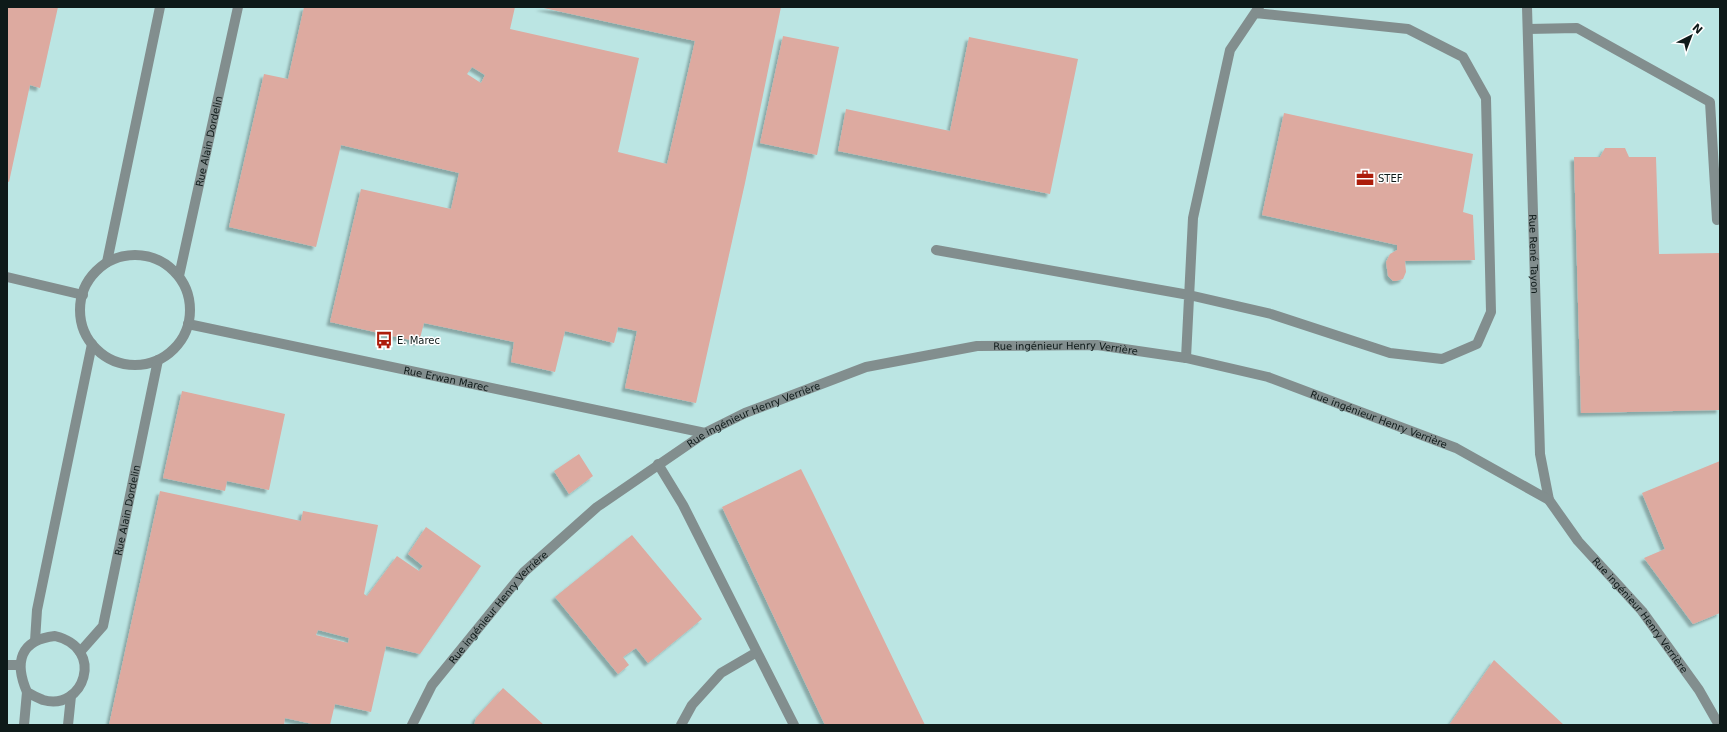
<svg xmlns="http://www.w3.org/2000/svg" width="1727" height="732" font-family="'DejaVu Sans',sans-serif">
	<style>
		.built { fill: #bbe5e3 }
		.building { fill: #ddaaa0; fill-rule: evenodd; filter: url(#shadow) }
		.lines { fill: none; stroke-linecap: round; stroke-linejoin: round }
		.service { stroke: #828e8e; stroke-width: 10 }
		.minor { stroke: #828e8e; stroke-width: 10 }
		.tertiary { stroke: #828e8e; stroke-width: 10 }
		.labels { text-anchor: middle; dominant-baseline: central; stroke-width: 3; stroke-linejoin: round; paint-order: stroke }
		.street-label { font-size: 10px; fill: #0e1a19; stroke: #fff }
		.poi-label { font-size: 10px; fill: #0e1a19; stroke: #fff; text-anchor: start }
	</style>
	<defs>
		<filter id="shadow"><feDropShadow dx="-3.5" dy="3.5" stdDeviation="1" flood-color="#0004"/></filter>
	</defs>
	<rect width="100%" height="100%" fill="#ceedec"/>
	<path class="built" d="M7 7H1720V725H7Z"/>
	<path class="building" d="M7 7H58L40 88 30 85 9 182 7 181Z
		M304 7H515L510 29 639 58 618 152 667 164 695 41 539 7H781L745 183 696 403 625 388 637 331 618 327 614 343 565 331 555 372 511 362 514 342 424 323 419 342 330 322 361 189 451 209 459 173 341 145 316 247 229 227 264 74 288 79ZM472 67 485 75 481 83 467 74Z
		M783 36 839 47 817 155 760 143Z
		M969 37 1078 59 1050 194 838 151 846 109 950 131Z
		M1284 113 1473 154 1463 212 1473 215 1475 260 1405 261 1406 272 1403 279 1396 281H1393L1388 276 1386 262 1390 254 1397 250V245L1262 215Z
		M1605 148H1625L1629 157H1656L1659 254 1720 253V410L1581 413 1574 157H1600Z
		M182 391 285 414 269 490 227 481 225 491 163 478Z
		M579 454 593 476 569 494 554 471Z
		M1720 461V613L1693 624 1644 558 1665 549 1642 493Z
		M801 469 813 493 925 725H825L722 507Z
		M160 491 301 521 303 511 378 525 364 594 367 596 397 556 419 571 423 566 408 554 426 527 481 566 420 654 386 646 371 712 335 704 330 725H317L285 718 284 725H109ZM318 630 349 638 348 643 316 635Z
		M632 535 702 619 648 663 636 648 623 657 629 665 618 674 555 597Z
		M1494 660 1564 725H1449Z
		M503 688 544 725H474L476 718Z"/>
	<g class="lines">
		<path class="service" d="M1528 29 1577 28 1710 102 1717 220
			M936 250 1189 295 1271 314 1390 353 1442 359 1477 344 1491 312 1486 98 1463 57 1408 29 1255 13
			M1186 358 1193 218 1230 50 1259 7
			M658 464 683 505 757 652 721 673 692 705 681 725
			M757 652 794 725"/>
		<g class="minor">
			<path id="s1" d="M1527 7 1540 454 1549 500"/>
			<path d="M7 277 83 295"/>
			<path id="s2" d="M188 324 705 433"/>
			<path d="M55 636C106 648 84 712 43 700 38 698 32 695 27 692 14 662 20 640 55 636Z"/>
			<path d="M7 665H20"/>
			<path d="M24 725 27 692"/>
			<path d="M68 725 71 696"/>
			<path id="s3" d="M412 725 432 685 524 572 597 507 705 433 745 413 866 367 977 346 1097 345 1186 358 1268 377 1456 448 1549 500 1578 541 1642 611 1699 690 1719 725"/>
		</g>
		<g class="tertiary">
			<circle cx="135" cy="310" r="55"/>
			<path d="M107 262 160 7"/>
			<path id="s4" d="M179 276 238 7"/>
			<path d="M35 641 37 610 92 344"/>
			<path id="s5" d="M80 652 103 626 158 360"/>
		</g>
	</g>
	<defs>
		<g id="office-bare" transform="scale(1.38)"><path d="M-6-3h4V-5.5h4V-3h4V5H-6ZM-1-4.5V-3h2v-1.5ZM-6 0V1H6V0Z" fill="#ac1c0b" stroke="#fff" stroke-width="2.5" paint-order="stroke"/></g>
		<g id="bus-bare" transform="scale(1.38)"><path d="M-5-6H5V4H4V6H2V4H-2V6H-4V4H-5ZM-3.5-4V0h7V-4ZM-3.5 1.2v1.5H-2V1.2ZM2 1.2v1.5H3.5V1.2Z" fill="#ac1c0b" stroke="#fff" stroke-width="2.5" paint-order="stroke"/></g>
	</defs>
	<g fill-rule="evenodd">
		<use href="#office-bare" x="1365" y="178"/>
		<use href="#bus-bare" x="384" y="340"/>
	</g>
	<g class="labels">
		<g class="street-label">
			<text stroke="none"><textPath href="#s4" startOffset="138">Rue Alain Dordelin</textPath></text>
			<text stroke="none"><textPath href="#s1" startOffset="247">Rue René Tayon</textPath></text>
			<text stroke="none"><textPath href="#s3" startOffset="795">Rue ingénieur Henry Verrière</textPath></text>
			<text stroke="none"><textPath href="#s2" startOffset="264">Rue Erwan Marec</textPath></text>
			<text stroke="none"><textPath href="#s3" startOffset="471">Rue ingénieur Henry Verrière</textPath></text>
			<text stroke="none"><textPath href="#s3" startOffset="1119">Rue ingénieur Henry Verrière</textPath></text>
			<text stroke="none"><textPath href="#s5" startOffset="153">Rue Alain Dordelin</textPath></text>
			<text stroke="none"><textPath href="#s3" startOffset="147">Rue ingénieur Henry Verrière</textPath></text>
			<text stroke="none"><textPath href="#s3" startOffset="1455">Rue ingénieur Henry Verrière</textPath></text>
		</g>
		<g class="poi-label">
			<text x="1378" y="178">STEF</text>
			<text x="397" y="340">E. Marec</text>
		</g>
	</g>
	<rect width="1727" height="732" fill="none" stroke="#0e1a19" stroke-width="16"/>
	<g transform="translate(1691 36) rotate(42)" stroke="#ffffff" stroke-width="3" paint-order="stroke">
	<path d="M0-3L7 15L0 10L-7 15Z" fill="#0e1a19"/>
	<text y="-6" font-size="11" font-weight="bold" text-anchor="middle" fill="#0e1a19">N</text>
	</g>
</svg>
